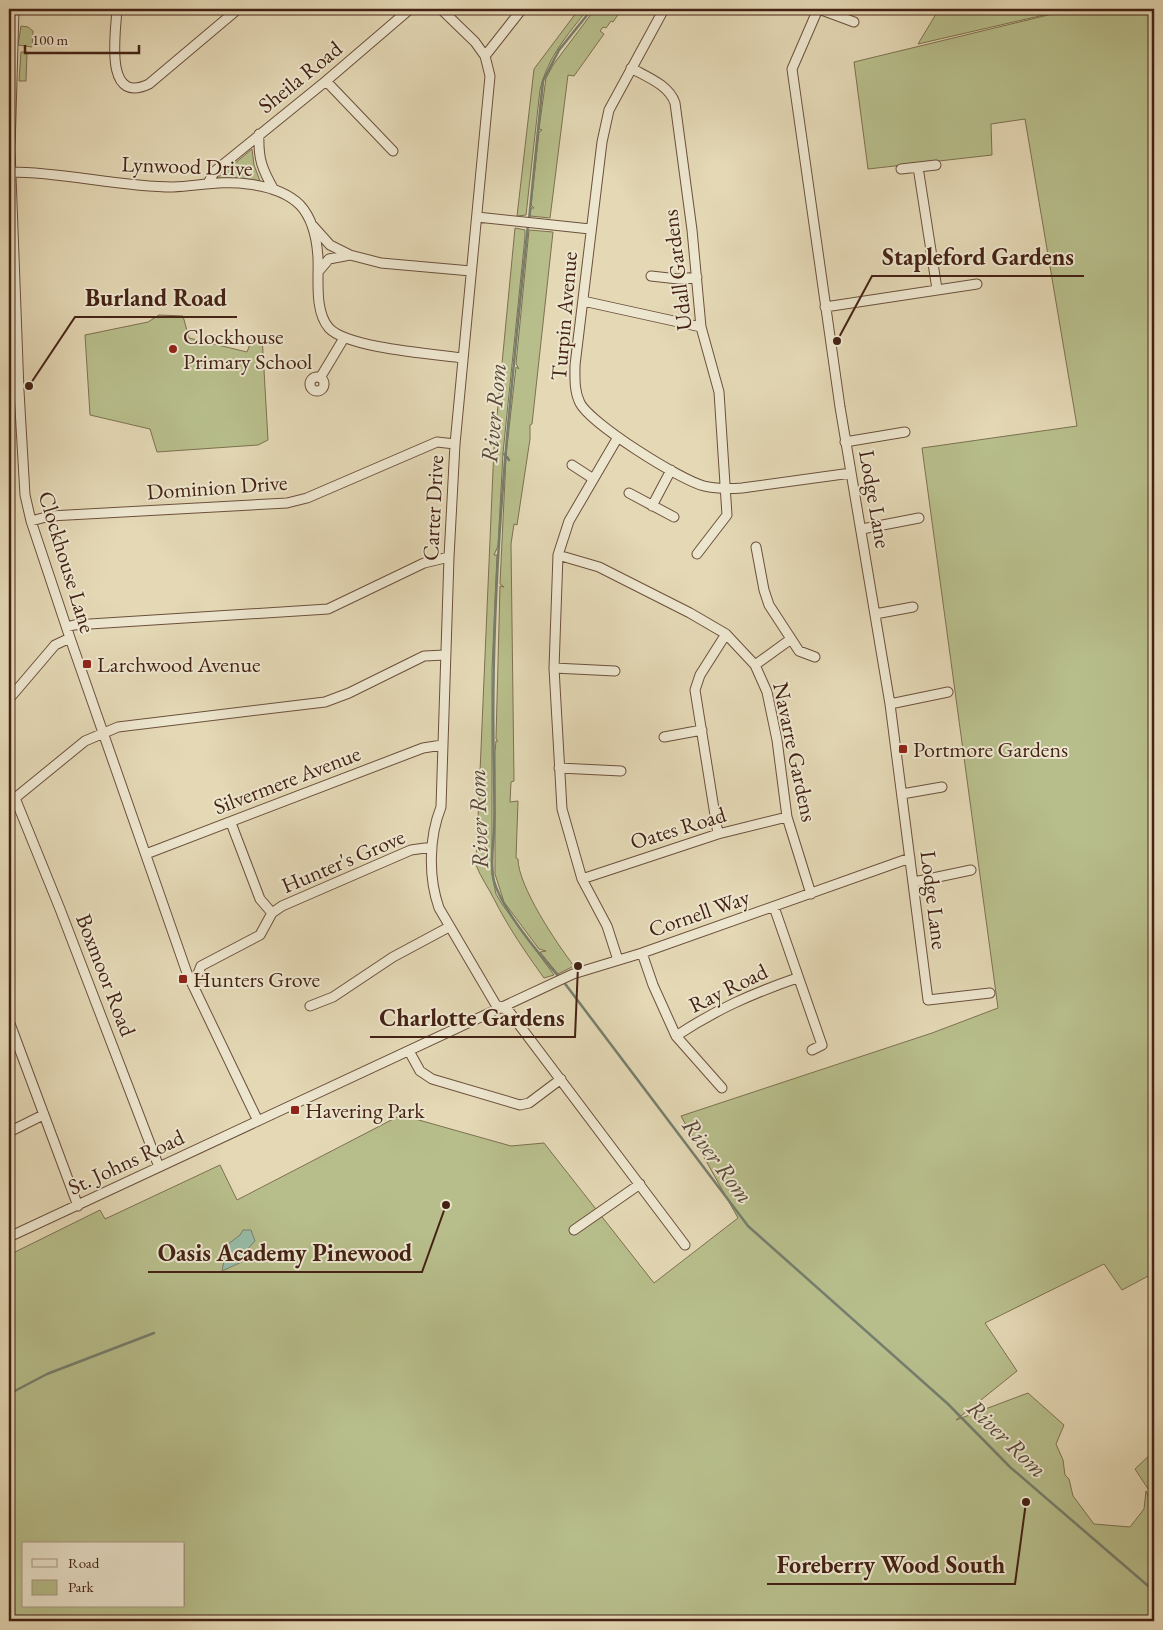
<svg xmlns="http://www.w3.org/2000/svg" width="1163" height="1630" font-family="'EB Garamond',serif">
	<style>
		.green { fill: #b7be8b; stroke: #7e7050; fill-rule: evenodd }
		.water { fill: #97bba8; stroke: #767e6d }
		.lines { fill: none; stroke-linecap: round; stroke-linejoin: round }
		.stream { stroke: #767e6d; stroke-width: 2.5 }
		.street-casing { stroke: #6c503c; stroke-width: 11 }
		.street { stroke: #ede6cf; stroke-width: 9 }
		.poi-dot { fill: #8f2418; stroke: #ede6cf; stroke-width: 2 }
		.labels { text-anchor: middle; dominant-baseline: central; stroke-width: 4; stroke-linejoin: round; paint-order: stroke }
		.street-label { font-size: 22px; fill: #442214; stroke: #ede6cf }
		.poi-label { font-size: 22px; fill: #442214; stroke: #ede6cf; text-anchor: start }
		.water-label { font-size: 24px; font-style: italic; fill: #594839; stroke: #ede6cf }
		.leader { fill: none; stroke: #442214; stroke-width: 2 }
		.callout-dot { fill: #442214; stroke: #ede6cf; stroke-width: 2 }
		.callout-label { font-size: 24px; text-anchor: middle; font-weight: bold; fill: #442214; stroke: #ede6cf; stroke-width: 4; stroke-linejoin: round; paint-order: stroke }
	</style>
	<rect width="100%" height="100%" fill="#e4d8b5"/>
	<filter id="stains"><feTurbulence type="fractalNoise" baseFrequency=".004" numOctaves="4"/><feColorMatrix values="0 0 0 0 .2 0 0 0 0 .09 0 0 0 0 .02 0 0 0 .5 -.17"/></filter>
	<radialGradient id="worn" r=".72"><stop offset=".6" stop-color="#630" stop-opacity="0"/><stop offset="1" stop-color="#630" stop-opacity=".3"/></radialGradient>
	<path class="green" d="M579 9H588C568 34 547 58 540 90L526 215 517 216 534 69Z
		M595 9H622L613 22 611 21 606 28 603 27 600 31 604 34 574 76 568 75 550 218 530 216 531 208H534L531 205 539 132 542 130 539 129 546 78 553 65Z
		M939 9H1070L918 44Z
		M1073 9H1154V1273L1122 1290 1104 1264 985 1323 1017 1371 956 1420 1028 1393 1064 1425 1056 1444 1063 1460 1065 1475 1069 1479 1073 1496 1094 1524 1130 1527 1144 1509 1146 1491 1154 1509V1621H9V1255L100 1210 105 1219 220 1165 237 1200 401 1115 511 1146 544 1143 654 1283 738 1218 681 1116 932 1033 998 1008 922 448 1077 426 1025 119 991 124 992 155 868 169 854 62ZM24 1544H184V1606H24Z
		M21 26 28 27 33 31 32 47 18 45Z
		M21 52H27L26 81H19Z
		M252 149 254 165 260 181 238 178 216 179Z
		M515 228 525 230V237L503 453 498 546 494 555H497L492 670V875L496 894 502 904 554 975 544 978C526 953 508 927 494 899 488 887 481 878 476 865L494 447Z
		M529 230 553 232 532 424 530 425V439L517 525 514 524 511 544 514 781 511 782 510 802 518 801 516 858 518 859C518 886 557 944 574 966L558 974 540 952 546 951 539 949 504 902 495 874V752L496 741H498L496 739 500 586 504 587 500 584 506 457 509 458 506 455 516 367 519 369 516 364Z
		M159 315 183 316 189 338 247 352 252 339 262 335 268 440 258 445 157 452 150 429 90 415 85 335 148 322Z
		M1154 1451V1498L1135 1469Z"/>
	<path class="water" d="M243 1230H251L255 1241 245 1252 246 1260 222 1271 227 1245 240 1235Z"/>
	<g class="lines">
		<path class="stream" d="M529 220 543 81 559 50 592 9
			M528 225C509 407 489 589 494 772 494 792 495 811 494 831 493 847 490 865 494 881 502 910 539 954 559 977
			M504 454 509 460
			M563 981 748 1226 948 1404 1010 1467 1154 1591
			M9 1394 47 1374 154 1333"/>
		<g class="street-casing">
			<path id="street" d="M14 9 10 149 19 391 25 495 31 521 70 638 187 973 258 1121
				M117 9C116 31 103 106 149 84L238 9
				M441 9 475 42 485 56 490 76 455 444 449 557 441 807C429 837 428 877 439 908L496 1005 508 1010 685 1245
				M664 9 609 110 602 142 575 365C575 378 574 391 580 403 591 424 680 480 704 486 717 489 729 489 742 488L851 473
				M818 9 792 69 840 407 890 704 928 1000 990 993
				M819 9 854 22
				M485 56 522 9
				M631 68C647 77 669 85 675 103L692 230 701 327 719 392 727 515 697 554
				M326 81 393 151
				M259 134C258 159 262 169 274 190
				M918 167 937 289
				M901 169 936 165
				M11 172C65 172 119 187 173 187 198 186 223 180 248 184 265 186 287 192 300 205 313 219 317 240 318 258 319 278 314 311 329 328 347 348 434 354 463 358
				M208 183 215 171 326 81 410 9
				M477 217 590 229
				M313 226 330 245 350 255
				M318 272 329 259 350 255 381 263 471 271
				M651 276 678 279 697 277
				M583 301 701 327
				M825 307 977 284
				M310 384a7 7 0 1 1 14 0a7 7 0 1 1-14 0Z
				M320 378 344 338
				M845 442 905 432
				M572 465 592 478
				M629 493 674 517
				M652 506 671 470
				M31 521 50 516 287 503 307 498 437 442 455 444
				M862 529 919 518
				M756 547 764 590 769 605 799 651 815 657
				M558 555 599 567 690 613 726 634 755 665 767 692 777 740 787 817 811 894
				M875 614 913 607
				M67 627 74 625 328 609 424 563 449 557
				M755 665 791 639
				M554 668 615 671
				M9 699 55 645 70 638
				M890 704 948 692
				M664 737 702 730
				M559 768 621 771
				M902 794 942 787
				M15 798 60 909 159 1167
				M9 803 85 741 118 727 325 702 349 693 424 656 445 655
				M231 823 260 899 272 913
				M718 834 695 690 700 675 726 634
				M146 854 423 748 442 745
				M582 879 718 834 787 817
				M914 882 971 870
				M774 907 822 1045 812 1050
				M642 953 653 985 676 1036 722 1088
				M618 960 607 926 582 879 562 809 554 668 558 555 569 521 618 437
				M201 966 260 935 272 913 282 906 411 850 432 847
				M193 986 201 966
				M310 1006 333 997 393 957 449 927
				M9 1021 78 1206
				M676 1036C717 1009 751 994 797 978
				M409 1051 420 1071 432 1079 520 1105 529 1103 561 1079
				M9 1132 43 1115
				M574 1230 640 1184
				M9 1237 573 974 642 953 910 858"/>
		</g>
		<use href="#street" class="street"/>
	</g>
	<g class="poi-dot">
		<circle cx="173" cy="349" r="5"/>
		<rect x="82" y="659" width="10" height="10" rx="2.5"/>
		<rect x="898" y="744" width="10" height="10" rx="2.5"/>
		<rect x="178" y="974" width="10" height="10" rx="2.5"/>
		<rect x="290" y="1105" width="10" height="10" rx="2.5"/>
	</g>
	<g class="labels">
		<g class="street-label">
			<text transform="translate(300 77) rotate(-39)">Sheila Road</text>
			<text transform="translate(187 166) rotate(2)">Lynwood Drive</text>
			<text transform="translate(677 270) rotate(-97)">Udall Gardens</text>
			<text transform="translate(564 316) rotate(-85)">Turpin Avenue</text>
			<text transform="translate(217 487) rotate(-4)">Dominion Drive</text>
			<text transform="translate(875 499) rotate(80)">Lodge Lane</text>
			<text transform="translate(433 508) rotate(-87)">Carter Drive</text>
			<text transform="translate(67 562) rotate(73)">Clockhouse Lane</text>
			<text transform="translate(795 752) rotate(78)">Navarre Gardens</text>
			<text transform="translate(287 780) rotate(-21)">Silvermere Avenue</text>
			<text transform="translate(678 828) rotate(-17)">Oates Road</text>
			<text transform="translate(343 861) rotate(-23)">Hunter's Grove</text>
			<text transform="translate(934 900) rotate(83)">Lodge Lane</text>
			<text transform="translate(699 913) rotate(-19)">Cornell Way</text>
			<text transform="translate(106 975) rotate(69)">Boxmoor Road</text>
			<text transform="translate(728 988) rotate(-26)">Ray Road</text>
			<text transform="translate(126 1162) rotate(-25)">St. Johns Road</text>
		</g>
		<g class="poi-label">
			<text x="183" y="336">Clockhouse<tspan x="183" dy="25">Primary School</tspan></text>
			<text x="97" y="664">Larchwood Avenue</text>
			<text x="913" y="749">Portmore Gardens</text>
			<text x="193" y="979">Hunters Grove</text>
			<text x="305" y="1110">Havering Park</text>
		</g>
		<g class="water-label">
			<text transform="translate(493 413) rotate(-85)">River Rom</text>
			<text transform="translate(478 819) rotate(-92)">River Rom</text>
			<text transform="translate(718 1160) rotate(53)">River Rom</text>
			<text transform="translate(1007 1438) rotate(44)">River Rom</text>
		</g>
	</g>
	<path class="leader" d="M837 341L872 276H1084M29 386L75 317H237M578 966L575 1037H370M446 1205L422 1272H148M1026 1502L1015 1584H767"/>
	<g class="callout-dot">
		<circle cx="837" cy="341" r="5"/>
		<circle cx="29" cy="386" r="5"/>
		<circle cx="578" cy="966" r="5"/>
		<circle cx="446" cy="1205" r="5"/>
		<circle cx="1026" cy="1502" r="5"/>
	</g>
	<g class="callout-label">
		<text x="978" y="265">Stapleford Gardens</text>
		<text x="156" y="306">Burland Road</text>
		<text x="472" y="1026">Charlotte Gardens</text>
		<text x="285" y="1261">Oasis Academy Pinewood</text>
		<text x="891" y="1573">Foreberry Wood South</text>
	</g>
	<rect width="1163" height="1630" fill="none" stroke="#e4d8b5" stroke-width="30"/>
	<rect x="10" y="10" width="1143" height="1610" fill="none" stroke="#442214" stroke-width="2.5"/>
	<rect x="15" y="15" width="1133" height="1600" fill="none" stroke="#442214"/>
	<rect x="22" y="1542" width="162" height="65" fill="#ede6cf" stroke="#a99884"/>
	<rect x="32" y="1559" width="25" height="8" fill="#ede6cf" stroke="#a99884"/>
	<text x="68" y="1568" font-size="15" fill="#442214">Road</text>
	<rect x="32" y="1580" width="25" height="15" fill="#b7be8b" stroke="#a99884"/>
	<text x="68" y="1592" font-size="15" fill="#442214">Park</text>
	<path d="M25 45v8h114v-8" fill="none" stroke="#442214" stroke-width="2.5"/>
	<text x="32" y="45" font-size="15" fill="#442214" stroke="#ede6cf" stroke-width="4" paint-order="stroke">100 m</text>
	<rect width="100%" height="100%" filter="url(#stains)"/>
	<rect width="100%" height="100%" fill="url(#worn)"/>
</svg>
